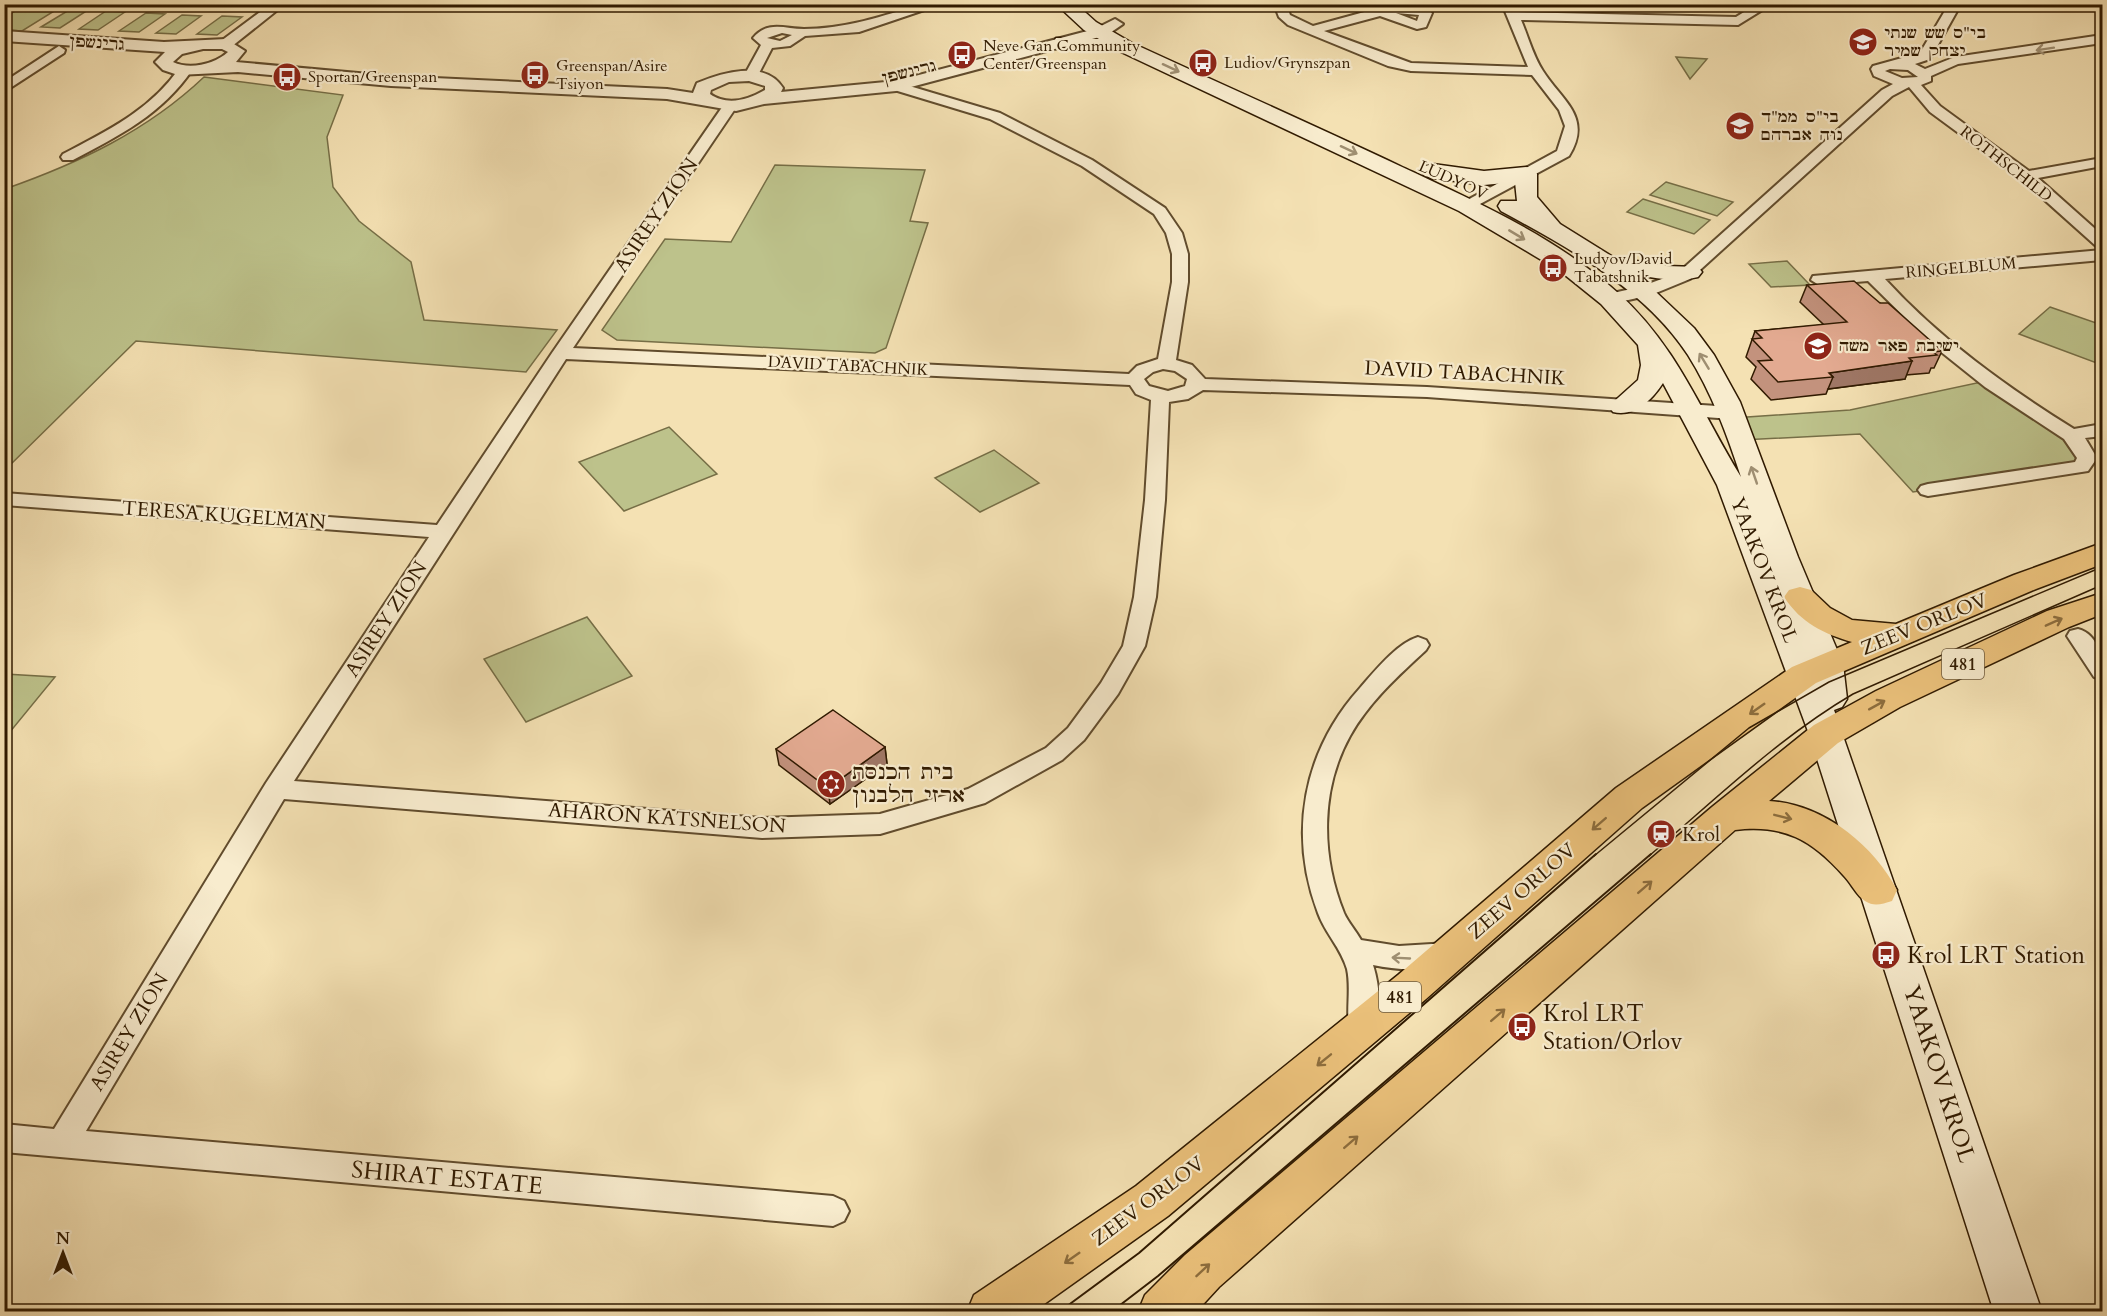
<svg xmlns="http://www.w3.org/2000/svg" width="2107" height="1316" font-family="Cardo,'Frank Ruhl Libre',serif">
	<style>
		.green { fill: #bdc28b; stroke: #766e46; stroke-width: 1.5 }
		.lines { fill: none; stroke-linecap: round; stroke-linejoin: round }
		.minor-casing { stroke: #614c2d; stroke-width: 4 }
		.tertiary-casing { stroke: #614c2d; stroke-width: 4 }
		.secondary-casing { stroke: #301a00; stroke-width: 3 }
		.primary-casing { stroke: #301a00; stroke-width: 3 }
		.minor { fill: #f8ecce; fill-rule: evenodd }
		.tertiary { fill: #f8ecce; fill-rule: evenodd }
		.secondary { fill: #f8ecce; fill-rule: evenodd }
		.primary { fill: #eac07a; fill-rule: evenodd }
		.tram-far1 { stroke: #301a00; stroke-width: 1.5 }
		.tram { stroke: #301a00; stroke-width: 2 }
		.wall { fill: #c3927d; stroke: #301a00; stroke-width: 1.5 }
		.shaded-wall { fill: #9f7766; stroke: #301a00; stroke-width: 1.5 }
		.building { fill: #e3aa91; stroke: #301a00; stroke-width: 1.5 }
		.oneway { stroke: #9e8e71 }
		.oneway2 { stroke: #8d6d3d }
		.labels { text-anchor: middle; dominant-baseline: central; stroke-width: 4.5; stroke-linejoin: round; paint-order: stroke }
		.far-poi-label { font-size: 16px; fill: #301a00; stroke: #f8ecce; text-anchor: start }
		.far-street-label { font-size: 16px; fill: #301a00; stroke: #f8ecce }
		.shield { fill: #f8ecce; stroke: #6c593e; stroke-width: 1.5 }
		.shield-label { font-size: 18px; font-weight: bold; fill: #301a00 }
		.street-label { font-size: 20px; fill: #301a00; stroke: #f8ecce }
		.poi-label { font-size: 20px; fill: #301a00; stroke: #f8ecce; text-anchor: start }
		.near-poi-label { font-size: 24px; fill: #301a00; stroke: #f8ecce; text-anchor: start }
		.near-street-label { font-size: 24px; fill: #301a00; stroke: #f8ecce }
	</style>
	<rect width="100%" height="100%" fill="#f4e1b3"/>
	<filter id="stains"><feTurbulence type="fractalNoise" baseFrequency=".00333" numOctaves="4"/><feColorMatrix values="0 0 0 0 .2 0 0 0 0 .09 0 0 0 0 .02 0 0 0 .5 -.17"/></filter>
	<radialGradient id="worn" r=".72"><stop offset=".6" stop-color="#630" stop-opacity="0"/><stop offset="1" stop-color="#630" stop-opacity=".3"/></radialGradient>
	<path class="green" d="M25 5V4L64 5 22 31 5 30V17Z
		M69 10H88L60 28 41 27Z
		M106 11 125 12 98 30 79 29Z
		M146 13 165 14 139 32 119 31Z
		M182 15 201 16 176 34 156 33Z
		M222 16 242 17 217 35 197 34Z
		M1676 57 1707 59 1690 79Z
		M204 77 343 95 327 137 333 187 359 221 411 262 424 320 557 330 526 372 136 341 5 470V189C79 163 147 131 204 77Z
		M775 165 925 170 910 221 928 223 886 348 875 353 617 340 602 330 665 239 731 242Z
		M1666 182 1733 202 1717 216 1650 195Z
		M1643 199 1710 220 1694 234 1627 212Z
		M1787 261 1810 285 1771 287 1749 264Z
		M2050 307 2102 325V365L2019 334Z
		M1986 381 2071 435 2081 467 1913 492 1860 434 1742 440 1733 418 1850 410Z
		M669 427 717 474 624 511 579 462Z
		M994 450 1039 483 980 512 935 478Z
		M587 617 632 676 526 722 484 659Z
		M5 674 55 677 5 738 4 674Z"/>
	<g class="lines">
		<g class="minor-casing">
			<path id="minor" d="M271 4H285L231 47H221V41Z
				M922 4 939 5 859 32 805 36 790 46 772 48 756 79 751 80 744 76 761 45 753 38C768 20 785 29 804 29 845 29 883 16 922 4ZM782 33 792 35 780 41 767 38Z
				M1274 4H1286L1290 15 1313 26 1368 11 1369 6C1374 5 1378 8 1383 8 1400 8 1419 1 1432 13L1426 27 1417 29 1380 16 1324 31 1411 63 1528 67 1502 4H1514L1518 12 1736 17 1757 4H1772L1738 25 1521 20C1528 36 1533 56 1543 71 1562 101 1593 117 1569 156L1467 211 1462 209 1459 206 1462 203 1557 151 1565 126 1559 110 1532 75 1411 71 1388 66 1288 25 1279 17ZM1396 13 1419 15 1417 21Z
				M1949 4H1961L1930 59 1915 64 1925 69 1955 57 2102 35V43L1958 64 1931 76V81L1921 85 1940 106 2029 171 2102 158V166L2038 178 2102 235V248L2096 246 2021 179 1930 112 1909 87 1892 96 1690 279 1651 295 1610 304 1604 303 1602 299 1604 295 1640 287 1678 273 1882 90 1893 84 1874 76 1871 69 1873 66 1920 53ZM1890 69 1908 70 1918 77 1902 78 1885 71Z
				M59 46 65 50 64 53 4 92V82Z
				M185 66 192 70C162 114 119 136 73 160H63L61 157 63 154C107 131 151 110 180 67Z
				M896 82 1000 113 1092 160 1165 208 1182 233 1188 254V282L1176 360 1192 365 1205 379 1427 387 1732 407 1741 413 1732 419 1427 397 1203 390 1188 399 1169 402 1165 500 1156 597 1145 646 1118 694 1084 740 1062 760 985 803 880 834 762 838 284 799 86 1131 833 1196 844 1201 849 1211 844 1221 833 1226 4 1152V1124L54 1129 266 783 429 537 4 505V493L437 525 552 353 725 103 730 102 737 106 573 348 1129 374 1137 366 1158 359 1172 282V254L1166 233 1154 214 1082 166 990 119 891 89 889 86ZM566 359 1130 385 1136 394 1151 400 1145 500 1134 597 1123 646 1101 683 1068 728 1046 748 968 789 880 814 762 818 294 781ZM1163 369 1175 371 1187 379 1185 386 1168 391 1149 386 1144 379 1153 372Z
				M2102 250V260L1885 279C1940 339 2005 386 2074 429L2102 424V436L2085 438 2097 458 2088 471 1928 496 1921 494 1918 490 1921 486 1928 484 2075 462 2077 458 2064 439 1985 387 1935 347 1868 281 1819 285 1811 280 1813 276Z
				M2078 629C2100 635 2102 660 2102 679L2094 677 2067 636 2070 631Z
				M1418 637 1426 640 1429 645 1426 650C1398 676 1369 702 1350 736 1320 790 1321 856 1344 913 1348 922 1356 931 1361 940L1399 946 1448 943 1458 946 1462 954 1458 962C1431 971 1400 971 1373 965 1380 987 1382 1016 1372 1037L1362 1040 1352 1037C1344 1019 1352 991 1347 969 1341 948 1325 933 1318 913 1288 834 1303 751 1360 688 1375 671 1396 644 1418 637Z"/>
		</g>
		<g class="tertiary-casing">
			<path id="tertiary" d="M1115 19 1123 24 1107 35 896 91 764 104 736 111 667 99 391 86 238 72 178 75 163 70 155 62 165 52 4 41V31L164 42 226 39 245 51 236 62 391 76 667 89 693 93 697 83C721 73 765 59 783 88L781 92 896 81 1095 29ZM203 49H222L228 52C215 64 190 70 173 62L182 54ZM749 81 765 86V90C748 100 727 106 710 94L711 90 729 82Z"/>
		</g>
		<g class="secondary-casing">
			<path id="secondary" d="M1056 4H1076L1096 22 1132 43C1221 84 1311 124 1400 166 1475 201 1556 237 1618 293 1677 346 1701 412 1741 477 1727 435 1712 393 1688 355 1645 289 1569 248 1501 211L1498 206 1501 201H1517L1515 182 1484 185 1433 178 1425 176 1422 171 1425 166 1433 164 1484 171 1526 167 1534 169 1537 174V197L1560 224 1613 257 1666 266 1698 267 1702 272 1698 277C1678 282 1659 279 1638 275L1694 328 1714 355 1740 402 1798 557 1843 664 1847 699 1842 707 1834 710 2042 1312H1994L1809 734 1717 485 1663 383C1652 400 1635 417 1613 412L1609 406 1638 380 1641 365 1638 345 1601 304 1560 271 1459 211 1119 51 1056 46 1054 42 1056 38 1099 39 1084 30Z"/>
		</g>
		<g class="primary-casing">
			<path id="primary" d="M2102 543V564L2036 589 1816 683 1642 808 1426 999 1168 1216 1033 1312H967L974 1295 1136 1186 1398 975 1616 788 1792 667 1852 642C1824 634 1801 623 1784 597L1789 590 1800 587 1811 590 1830 608 1852 620 1896 624 2014 575Z
				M2102 593V614L2069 627 1900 707 1838 743 1769 801C1822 804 1873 844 1897 890L1892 901C1882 904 1874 907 1865 901 1857 896 1851 883 1844 876 1812 840 1784 824 1735 830L1219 1287 1196 1312H1138L1145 1295 1185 1255 1712 807 1814 725 1876 691 2047 611Z"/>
		</g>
		<use href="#minor" class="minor"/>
		<use href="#tertiary" class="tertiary"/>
		<use href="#secondary" class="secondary"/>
		<use href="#primary" class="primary"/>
		<path class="tram-far1" d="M1594 856 1749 728 1829 682 2102 567
			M1649 856C1715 800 1778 738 1853 694L2102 585"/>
		<path class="tram" d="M1059 1312 1139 1253 1596 854
			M1111 1312 1158 1276 1651 854"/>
	</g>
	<path class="wall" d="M1807 285 1880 303 1942 351 1934 368H1931L1929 373 1906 375 1905 379 1828 389 1826 394 1771 400 1751 379 1756 367 1746 357 1755 331 1824 325 1800 302Z
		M885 747 887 764 830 804 779 765 776 749Z"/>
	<path class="shaded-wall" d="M1912 361 1905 379 1828 389 1833 377 1829 373Z
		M885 747 887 764 830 804 828 788Z"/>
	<path class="building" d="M1854 281 1880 303H1888L1942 351 1933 352 1937 355 1909 358 1912 361 1829 373 1833 377 1778 382 1758 361 1772 360 1752 339 1762 338 1755 331 1847 322 1807 285Z
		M833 710 885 747 828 788 776 749Z"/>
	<defs><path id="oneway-shaft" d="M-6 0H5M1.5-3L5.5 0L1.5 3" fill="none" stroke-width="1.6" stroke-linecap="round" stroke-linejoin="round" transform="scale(1.5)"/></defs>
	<g class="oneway">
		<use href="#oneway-shaft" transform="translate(2045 49) rotate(171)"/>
		<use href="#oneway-shaft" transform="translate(1171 68) rotate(25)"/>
		<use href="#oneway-shaft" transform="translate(1349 150) rotate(25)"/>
		<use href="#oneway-shaft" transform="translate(1517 235) rotate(31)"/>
		<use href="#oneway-shaft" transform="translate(1704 361) rotate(-121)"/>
		<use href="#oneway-shaft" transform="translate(1754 475) rotate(-109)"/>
		<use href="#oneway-shaft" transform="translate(1401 958) rotate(-177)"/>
	</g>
	<g class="oneway2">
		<use href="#oneway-shaft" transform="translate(2054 622) rotate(-24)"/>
		<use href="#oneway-shaft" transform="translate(1877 705) rotate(-29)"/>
		<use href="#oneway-shaft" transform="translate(1757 709) rotate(145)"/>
		<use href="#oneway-shaft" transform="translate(1783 817) rotate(14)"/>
		<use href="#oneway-shaft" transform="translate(1599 824) rotate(139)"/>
		<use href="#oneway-shaft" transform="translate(1645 887) rotate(-41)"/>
		<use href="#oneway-shaft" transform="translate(1498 1015) rotate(-41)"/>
		<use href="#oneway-shaft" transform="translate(1324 1060) rotate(141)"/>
		<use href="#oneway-shaft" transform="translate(1351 1142) rotate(-41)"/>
		<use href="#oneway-shaft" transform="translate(1072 1258) rotate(145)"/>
		<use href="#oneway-shaft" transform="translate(1203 1270) rotate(-43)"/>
	</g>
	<defs>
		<g id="school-disc" transform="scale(1.5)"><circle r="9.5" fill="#8f2418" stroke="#f8ecce"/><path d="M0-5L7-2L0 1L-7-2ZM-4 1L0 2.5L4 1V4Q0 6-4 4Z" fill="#fff"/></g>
		<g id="bus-disc" transform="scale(1.5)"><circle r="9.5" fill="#8f2418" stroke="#f8ecce"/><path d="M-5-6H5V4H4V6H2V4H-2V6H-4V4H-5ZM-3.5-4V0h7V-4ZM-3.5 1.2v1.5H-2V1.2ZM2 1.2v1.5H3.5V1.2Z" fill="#fff"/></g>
		<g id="synagogue-disc" transform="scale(1.5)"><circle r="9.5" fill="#8f2418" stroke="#f8ecce"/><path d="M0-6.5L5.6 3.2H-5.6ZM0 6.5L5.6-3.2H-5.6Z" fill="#fff"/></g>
		<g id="station-disc" transform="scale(1.5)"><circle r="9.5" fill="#8f2418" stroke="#f8ecce"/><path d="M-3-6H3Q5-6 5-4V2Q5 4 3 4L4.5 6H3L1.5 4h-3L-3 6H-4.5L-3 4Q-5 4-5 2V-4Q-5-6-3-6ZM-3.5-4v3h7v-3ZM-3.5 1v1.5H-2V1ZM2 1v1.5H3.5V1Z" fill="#fff"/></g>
	</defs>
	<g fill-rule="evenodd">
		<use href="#school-disc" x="1863" y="42"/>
		<use href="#bus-disc" x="962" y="55"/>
		<use href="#bus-disc" x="1203" y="63"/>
		<use href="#bus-disc" x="535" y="75"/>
		<use href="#bus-disc" x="287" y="77"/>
		<use href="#school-disc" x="1740" y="126"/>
		<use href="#bus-disc" x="1553" y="268"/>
		<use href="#school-disc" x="1818" y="346"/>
		<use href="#synagogue-disc" x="831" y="784"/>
		<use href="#station-disc" x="1661" y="834"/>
		<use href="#bus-disc" x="1886" y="955"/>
		<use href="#bus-disc" x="1522" y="1027"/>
	</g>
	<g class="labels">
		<g class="far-poi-label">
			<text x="1884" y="33">בי"ס שש שנתי<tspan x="1884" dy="18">יצחק שמיר</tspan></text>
			<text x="983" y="46">Neve Gan Community<tspan x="983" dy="18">Center/Greenspan</tspan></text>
			<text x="1224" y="63">Ludiov/Grynszpan</text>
			<text x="556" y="66">Greenspan/Asire<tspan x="556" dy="18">Tsiyon</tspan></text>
			<text x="308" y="77">Sportan/Greenspan</text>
			<text x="1761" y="117">בי"ס ממ"ד<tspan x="1761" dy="18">נוה אברהם</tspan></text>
			<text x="1574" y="259">Ludyov/David<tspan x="1574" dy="18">Tabatshnik</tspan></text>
			<text x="1839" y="346">ישיבת פאר משה</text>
		</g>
		<g class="far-street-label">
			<text transform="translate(97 43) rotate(4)">גרינשפן</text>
			<text transform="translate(909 72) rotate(-14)">גרינשפן</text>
			<text transform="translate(2006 164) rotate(38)">ROTHSCHILD</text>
			<text transform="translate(1453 180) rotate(24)">LUDYOV</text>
			<text transform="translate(1961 268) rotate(-5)">RINGELBLUM</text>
			<text transform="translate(848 366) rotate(3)">DAVID TABACHNIK</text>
		</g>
		<g class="shield">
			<rect x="1942" y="649" width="42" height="30" rx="4.5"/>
			<rect x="1379" y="982" width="42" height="30" rx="4.5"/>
		</g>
		<g class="shield-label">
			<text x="1963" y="664">481</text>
			<text x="1400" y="997">481</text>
		</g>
		<g class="street-label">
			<text transform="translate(656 215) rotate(-56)">ASIREY ZION</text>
			<text transform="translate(1465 373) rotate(3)">DAVID TABACHNIK</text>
			<text transform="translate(224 515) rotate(4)">TERESA KUGELMAN</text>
			<text transform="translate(1764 570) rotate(69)">YAAKOV KROL</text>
			<text transform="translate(386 619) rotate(-57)">ASIREY ZION</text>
			<text transform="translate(1924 624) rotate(-22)">ZEEV ORLOV</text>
			<text transform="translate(667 818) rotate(4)">AHARON KATSNELSON</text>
			<text transform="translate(1522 891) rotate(-41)">ZEEV ORLOV</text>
			<text transform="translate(129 1032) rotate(-59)">ASIREY ZION</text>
			<text transform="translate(1148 1201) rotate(-37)">ZEEV ORLOV</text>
		</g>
		<g class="poi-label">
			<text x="852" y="772">בית הכנסת<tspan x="852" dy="23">ארזי הלבנון</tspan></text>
			<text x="1682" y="834">Krol</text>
		</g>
		<g class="near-poi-label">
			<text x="1907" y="955">Krol LRT Station</text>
			<text x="1543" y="1013">Krol LRT<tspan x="1543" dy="28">Station/Orlov</tspan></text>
		</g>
		<g class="near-street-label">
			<text transform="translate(1939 1074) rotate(72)">YAAKOV KROL</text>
			<text transform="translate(447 1178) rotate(5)">SHIRAT ESTATE</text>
		</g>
	</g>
	<rect width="2107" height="1316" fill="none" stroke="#f4e1b3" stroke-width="24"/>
	<rect x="6" y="6" width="2095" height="1304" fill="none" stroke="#301a00" stroke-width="3"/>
	<rect x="12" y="12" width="2083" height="1292" fill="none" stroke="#301a00" stroke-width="1.5"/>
	<g transform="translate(63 1253)" stroke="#f8ecce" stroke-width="4.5" paint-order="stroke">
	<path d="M0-4.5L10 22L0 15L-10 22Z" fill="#301a00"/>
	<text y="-9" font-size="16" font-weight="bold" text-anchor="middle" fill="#301a00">N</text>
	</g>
	<rect width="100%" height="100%" filter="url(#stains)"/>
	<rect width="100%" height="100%" fill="url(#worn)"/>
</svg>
